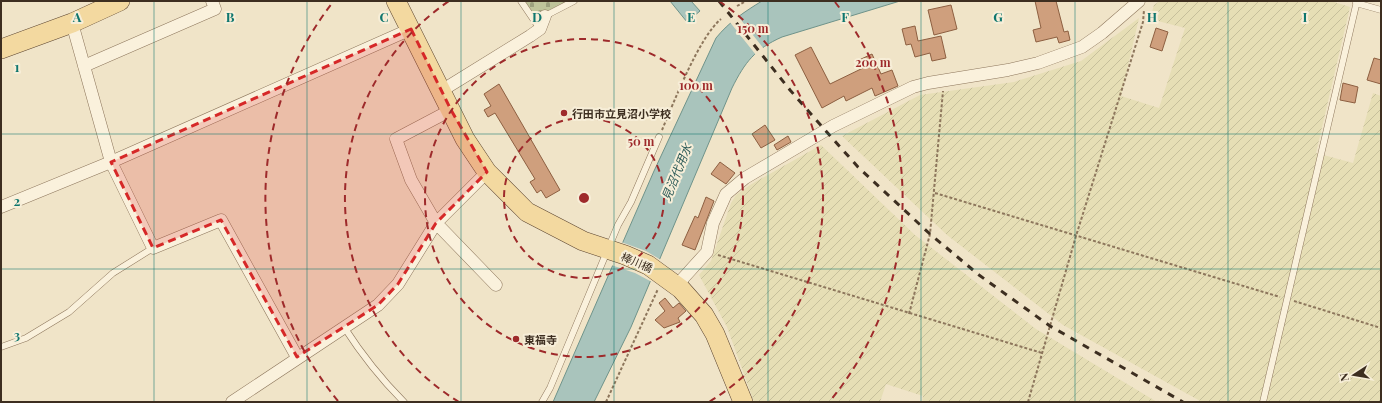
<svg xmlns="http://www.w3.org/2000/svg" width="1382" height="403" font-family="'Playfair Display','Noto Sans JP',serif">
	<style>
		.farmland { fill: url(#farmland-furrows) }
		.cemetery { fill: url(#cemetery-stones) }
		.water { fill: #a9c4bc; stroke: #6f938a }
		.pier { fill: #f0e4c8 }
		.building { fill: #cf9f7d; stroke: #8d5f41 }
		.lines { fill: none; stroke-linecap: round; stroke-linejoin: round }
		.lane-casing { stroke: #8d765c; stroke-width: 7 }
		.street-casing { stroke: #8d765c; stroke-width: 13 }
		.primary-casing { stroke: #5b4430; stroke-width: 20 }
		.path { stroke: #8d765c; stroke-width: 2; stroke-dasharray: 3 2; stroke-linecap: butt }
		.lane { stroke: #faf1dc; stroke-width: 6 }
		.street { stroke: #faf1dc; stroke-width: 12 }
		.primary { stroke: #f3d9a0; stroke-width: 19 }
		.rail { stroke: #3d2e20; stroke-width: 3; stroke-dasharray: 7 7; stroke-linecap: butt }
		.marked { fill: #d62828; fill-opacity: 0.2; stroke: #d62828; stroke-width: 3; stroke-dasharray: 8 5; stroke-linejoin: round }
		.grid { fill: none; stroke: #0f766e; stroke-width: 1; stroke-opacity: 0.55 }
		.ring { fill: none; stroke: #9e2a2b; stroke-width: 2; stroke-dasharray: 7 5 }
		.poi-dot { fill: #9e2a2b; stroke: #f7eed8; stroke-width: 1.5 }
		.labels { text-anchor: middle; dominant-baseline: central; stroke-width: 4; stroke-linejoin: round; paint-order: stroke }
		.poi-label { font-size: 11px; font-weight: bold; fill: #3d2e20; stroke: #f7eed8; text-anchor: start }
		.street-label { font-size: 11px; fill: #3d2e20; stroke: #f7eed8 }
		.water-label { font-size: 12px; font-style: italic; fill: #2f5d5a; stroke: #f7eed8 }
		.grid-label { font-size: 13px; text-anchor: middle; font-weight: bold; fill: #0f766e; stroke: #f7eed8; stroke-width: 4; stroke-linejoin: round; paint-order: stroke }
		.centre { fill: #9e2a2b; stroke: #f7eed8; stroke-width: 2 }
		.ring-label { font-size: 12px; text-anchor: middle; font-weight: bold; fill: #9e2a2b; stroke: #f7eed8; stroke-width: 4; stroke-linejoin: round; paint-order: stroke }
	</style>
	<defs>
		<pattern id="farmland-furrows" width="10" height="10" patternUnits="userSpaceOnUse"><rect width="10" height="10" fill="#e6deb5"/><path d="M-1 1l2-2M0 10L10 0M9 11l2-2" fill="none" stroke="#c6bf9b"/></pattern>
		<pattern id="cemetery-stones" width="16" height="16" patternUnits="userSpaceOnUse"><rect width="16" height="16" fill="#bfc49a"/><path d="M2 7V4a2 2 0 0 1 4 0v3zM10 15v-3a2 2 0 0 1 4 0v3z" fill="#9ca07d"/></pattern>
	</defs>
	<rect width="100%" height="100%" fill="#f0e4c8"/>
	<path class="farmland" d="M1160 1H1331L1350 7 1316 153 1353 163 1373 93 1381 96V402H1202L1063 325 947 235 842 136 920 95 1014 82 1081 61 1139 18 1121 96 1159 108 1185 28 1150 19 1154 5Z
		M821 145 915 235 1036 329 1157 402H922L923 396 886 384 880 402H754L727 327 699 275 711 261 731 203 736 195 750 185Z"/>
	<path class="cemetery" d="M525 1H568L536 18Z"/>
	<path class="water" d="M670 1H691L700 11 687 22Z
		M762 1H900L782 37C755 49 745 62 732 88L631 327 594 402H553L654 171 716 38C729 22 744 12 762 1Z"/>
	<path class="pier" d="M737 15 764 49 756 55 729 21Z
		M621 242 646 251 661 260 652 282 635 273 611 265Z"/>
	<path class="building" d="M1035 1H1056L1064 32 1068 31 1070 40 1059 43 1057 37 1036 42 1033 30 1041 28Z
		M951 5 957 29 934 35 928 10Z
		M915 26 918 41 941 36 946 58 932 61 930 53 915 57 911 44 906 45 902 29Z
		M1156 28 1168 32 1162 51 1150 47Z
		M811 47 830 84 863 68 859 60 872 54 881 74 892 70 898 86 875 96 872 88 846 101 844 96 822 108 795 55Z
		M1374 58 1381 60V84L1367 80Z
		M1343 83 1358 87 1355 103 1340 100Z
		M499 84 560 190 546 198 541 190 537 193 530 182 535 179 495 113 488 117 484 110 491 106 484 94Z
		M765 125 775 140 761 148 752 134Z
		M788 136 791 142 777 150 774 145Z
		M720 162 735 173 726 184 711 174Z
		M706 197 714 201 695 250 682 245 695 216 698 218Z
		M665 298 673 308 679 303 686 311 678 318 680 322 664 328 655 320 665 311 659 303Z"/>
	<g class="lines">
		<g class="lane-casing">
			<path id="lane" d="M521 1 540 29
				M1356 3 1381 10
				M545 16 574 1
				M344 327C362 355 381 379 404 402
				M1 347 26 338 69 312 113 273 153 248
				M542 402 550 388 618 225 631 202 659 137
				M1263 402 1357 1"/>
		</g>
		<g class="street-casing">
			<path id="street" d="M72 23 111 162 153 248 221 220 297 357
				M84 66 215 9 212 1
				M441 91 530 36 540 29 545 16
				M451 110 396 139 411 180 436 223 496 285
				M1 207 111 162 411 29
				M677 285 707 252 713 223 726 194 745 178 833 126 913 87 928 83 1008 70 1038 63 1082 47 1102 33 1139 1
				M232 402 378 305 398 284 436 223 487 172"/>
		</g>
		<g class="primary-casing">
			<path id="primary" d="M396 1 465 139 487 172 527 212 583 241 625 255 648 265 681 289 704 315 715 334 743 402
				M1 49 72 23 120 1"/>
		</g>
		<path class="path" d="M737 6 746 1
			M662 130C674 102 699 37 721 19
			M935 193 1280 297
			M718 255 1042 353
			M1294 301 1381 328
			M909 314 930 234 943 91
			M606 402 658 289
			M1028 402 1076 236 1143 22 1144 10"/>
		<use href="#lane" class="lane"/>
		<use href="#street" class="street"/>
		<use href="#primary" class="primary"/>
		<path class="rail" d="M719 1 790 90 825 130 858 167 930 234 979 275 1050 326 1183 402"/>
	</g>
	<path class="marked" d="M411 29 451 110 487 172 436 223 398 284 378 305 297 357 221 220 153 248 111 162Z"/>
	<path class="grid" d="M154 1V402M307 1V402M461 1V402M614 1V402M768 1V402M921 1V402M1075 1V402M1228 1V402M1 134H1381M1 269H1381"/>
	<g class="ring">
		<circle cx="584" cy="198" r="80"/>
		<circle cx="584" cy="198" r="159"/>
		<path d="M459 402A239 239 0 0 1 449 1M719 1A239 239 0 0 1 709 402"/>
		<path d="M338 401A319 319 0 0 1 333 2M835 2A319 319 0 0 1 830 401"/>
	</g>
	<g class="poi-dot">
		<circle cx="564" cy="113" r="4"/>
		<circle cx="516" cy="339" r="4"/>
	</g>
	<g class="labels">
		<g class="poi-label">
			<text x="572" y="113">行田市立見沼小学校</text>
			<text x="524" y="339">東福寺</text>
		</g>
		<g class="street-label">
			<text transform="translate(637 262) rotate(24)">棒川橋</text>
		</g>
		<g class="water-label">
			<text transform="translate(676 172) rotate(-68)">見沼代用水</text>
		</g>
	</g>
	<g class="grid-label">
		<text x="77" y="22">A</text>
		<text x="230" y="22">B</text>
		<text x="384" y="22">C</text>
		<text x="537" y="22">D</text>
		<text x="691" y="22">E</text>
		<text x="845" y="22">F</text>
		<text x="998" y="22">G</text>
		<text x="1152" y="22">H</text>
		<text x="1305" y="22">I</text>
		<text x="17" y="72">1</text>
		<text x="17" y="206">2</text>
		<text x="17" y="340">3</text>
	</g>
	<circle cx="584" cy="198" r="6" class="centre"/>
	<g class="ring-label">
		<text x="753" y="33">150 m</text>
		<text x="873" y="67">200 m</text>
		<text x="696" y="90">100 m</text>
		<text x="641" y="146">50 m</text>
	</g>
	<rect width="1382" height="403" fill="none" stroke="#3d2e20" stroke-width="4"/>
	<g transform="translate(1354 375) rotate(258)" stroke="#f7eed8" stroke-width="3" paint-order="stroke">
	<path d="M0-3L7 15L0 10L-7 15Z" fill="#3d2e20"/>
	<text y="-6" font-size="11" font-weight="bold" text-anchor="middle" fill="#3d2e20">N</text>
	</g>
</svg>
